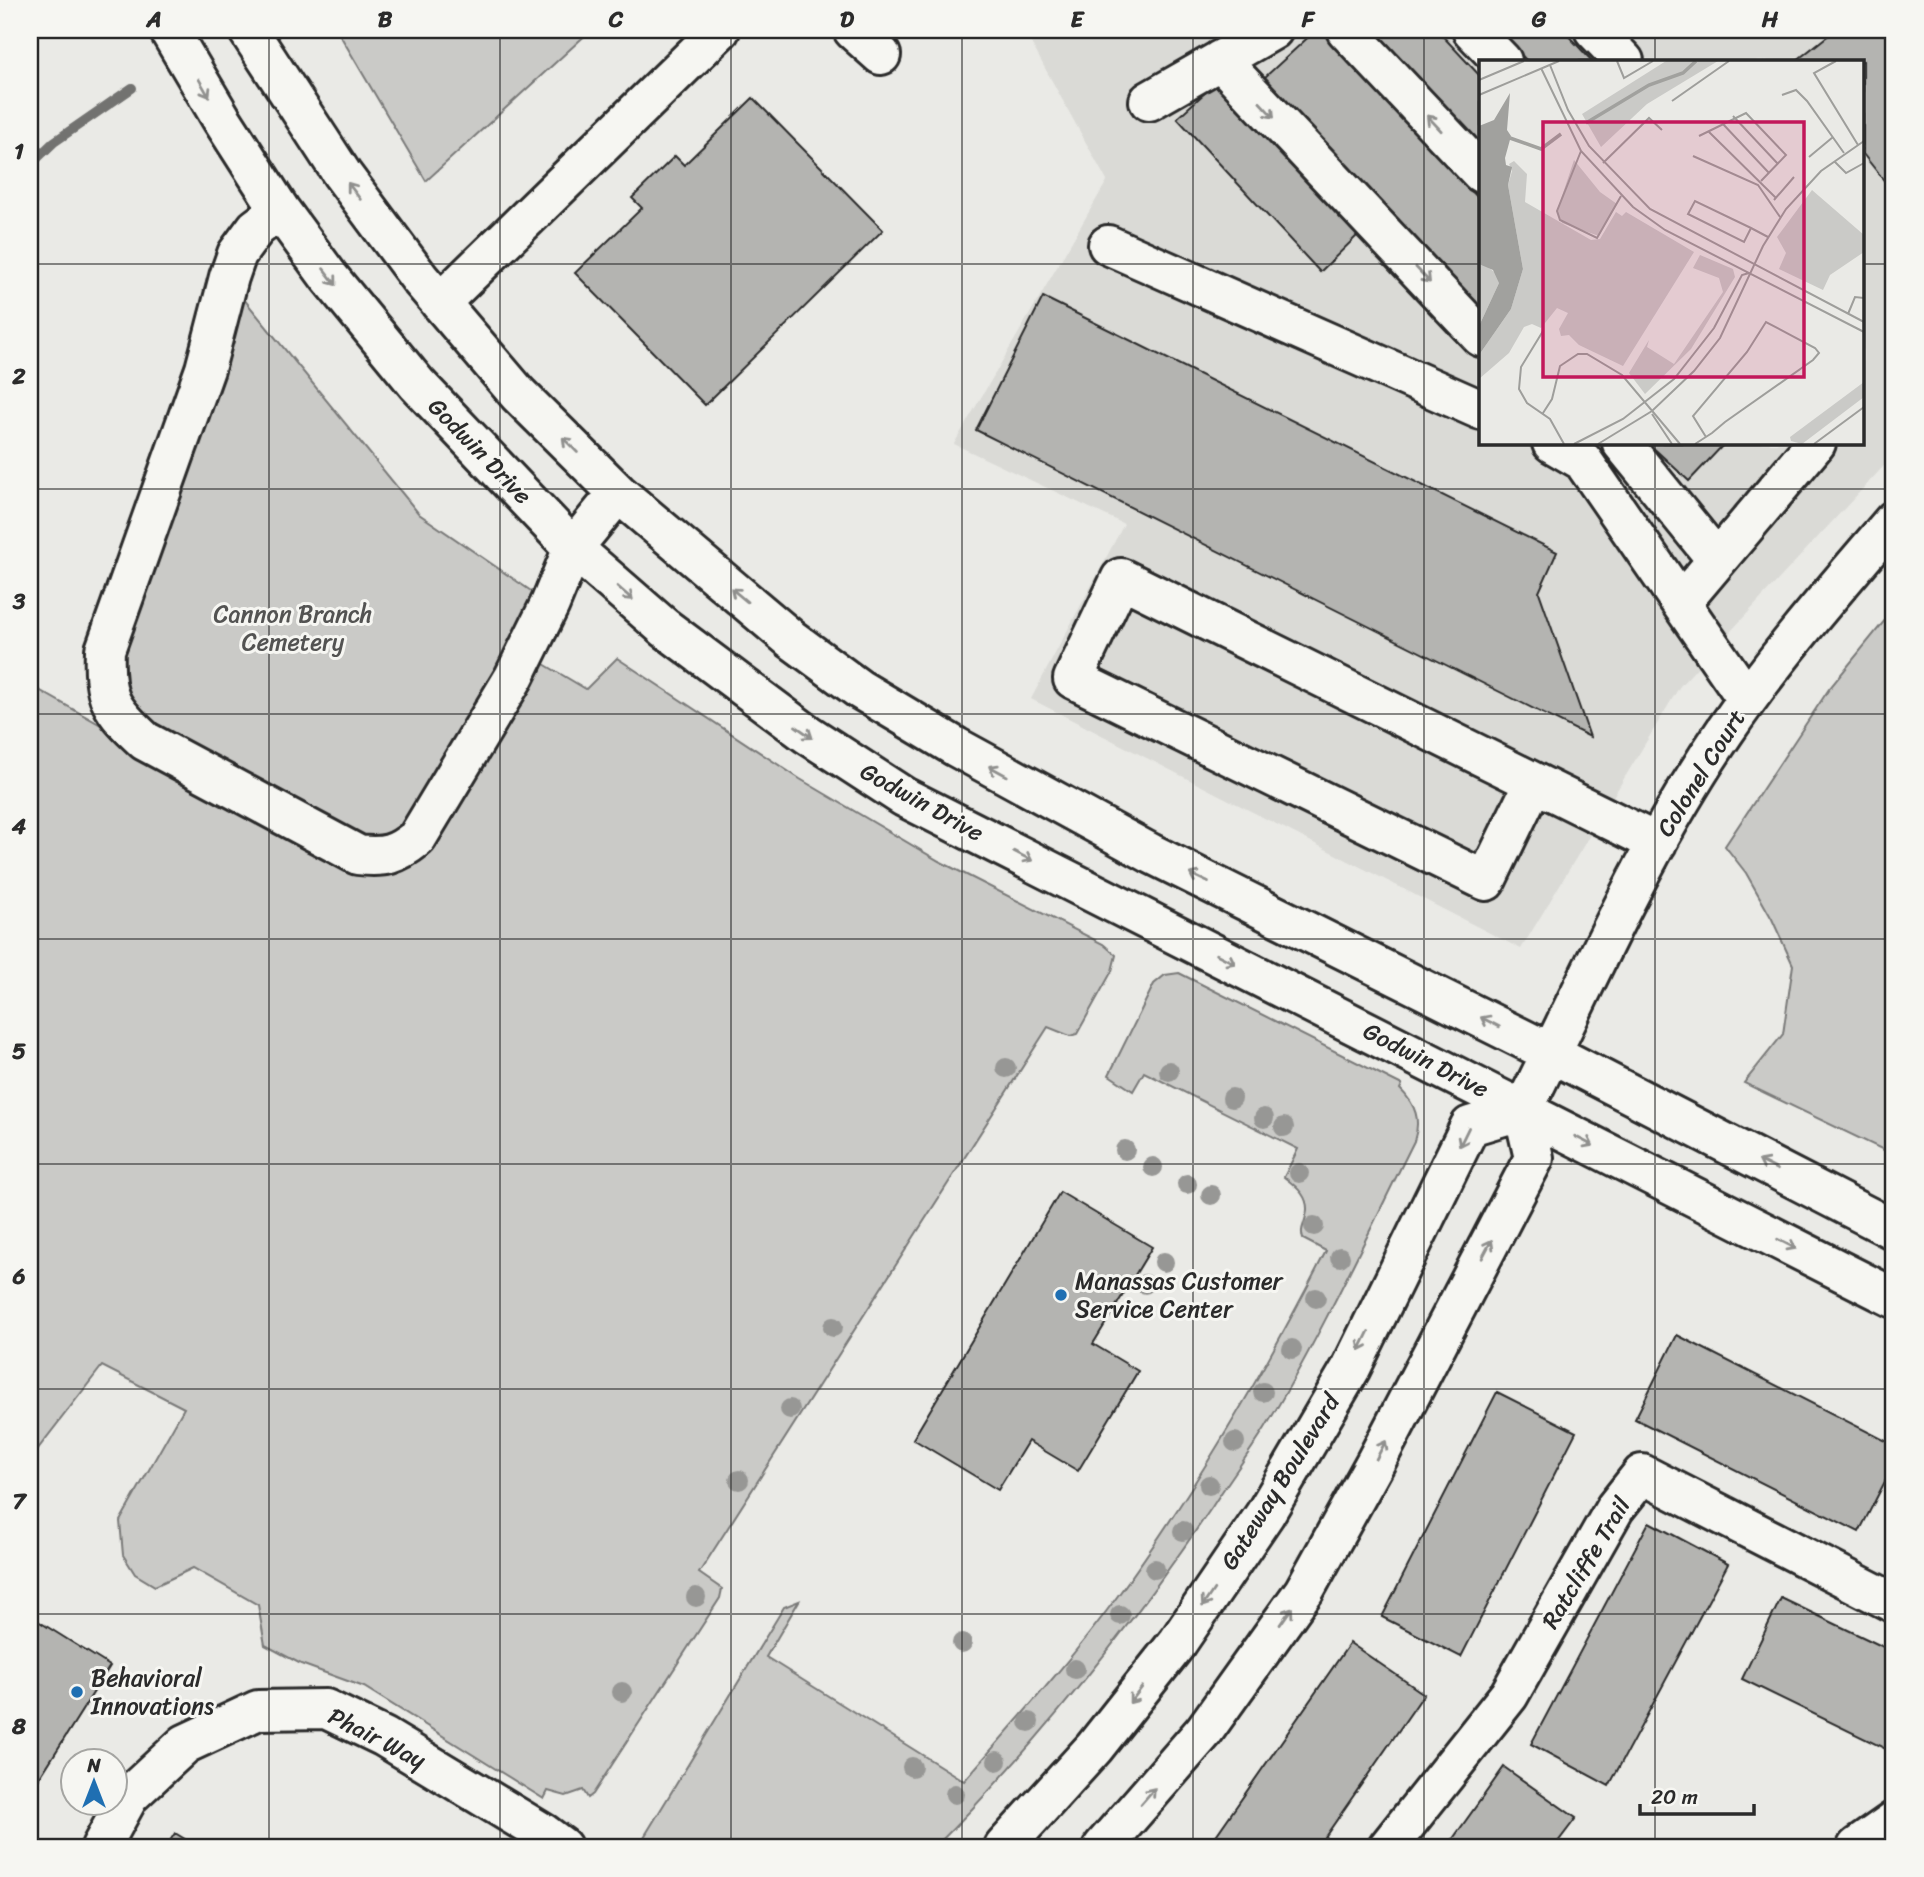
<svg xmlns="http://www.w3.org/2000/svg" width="1924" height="1877" font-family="Sriracha,sans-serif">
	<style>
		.built { fill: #dadad6; fill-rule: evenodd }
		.green { fill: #cacac7; stroke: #7a7a79; stroke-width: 2 }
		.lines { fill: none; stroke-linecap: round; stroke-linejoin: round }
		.stream { stroke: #727270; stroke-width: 10 }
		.building { fill: #b4b4b1; stroke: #2b2b2b; stroke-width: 2 }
		.minor-casing { stroke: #2b2b2b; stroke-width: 44 }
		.minor { stroke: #f6f6f2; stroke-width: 38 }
		.tree { fill: #979795 }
		.oneway { stroke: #90908e }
		.grid { fill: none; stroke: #2b2b2b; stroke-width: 2; stroke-opacity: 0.55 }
		.poi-dot { fill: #1f6fb2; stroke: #f6f6f2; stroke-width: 2.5 }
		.labels { text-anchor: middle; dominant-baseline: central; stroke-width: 6; stroke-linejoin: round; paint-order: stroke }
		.street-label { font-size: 24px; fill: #2b2b2b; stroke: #f6f6f2 }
		.park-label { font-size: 24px; fill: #535352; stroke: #f6f6f2 }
		.poi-label { font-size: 24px; fill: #2b2b2b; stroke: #f6f6f2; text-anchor: start }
		.inset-river { fill: none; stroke: #a1a19e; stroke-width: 3.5 }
		.inset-road { fill: none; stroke: #9e9e9b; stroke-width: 2 }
		.view { fill: #c2185b; fill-opacity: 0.15; stroke: #c2185b; stroke-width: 3.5 }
		.inset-edge { fill: none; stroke: #2b2b2b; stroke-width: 3.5 }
		.neatline { fill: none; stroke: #2b2b2b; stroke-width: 2.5 }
		.grid-label { font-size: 23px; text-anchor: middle; font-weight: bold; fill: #2b2b2b }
	</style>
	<rect width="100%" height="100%" fill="#eaeae6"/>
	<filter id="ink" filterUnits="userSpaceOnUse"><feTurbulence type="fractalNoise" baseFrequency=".0143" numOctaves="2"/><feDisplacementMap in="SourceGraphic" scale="14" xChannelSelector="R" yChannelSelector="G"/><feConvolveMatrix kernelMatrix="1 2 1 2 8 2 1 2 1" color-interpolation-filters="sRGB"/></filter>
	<g filter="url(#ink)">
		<path class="built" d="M1024 30H1894V455L1680 686 1521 949 1031 699 1124 524 954 444 1107 181ZM1481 61H1863V443H1481Z"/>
		<path class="green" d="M337 30H591L426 181Z
			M229 277 247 303 419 514 550 604 514 677 381 857 145 741 105 650Z
			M1894 609V1155L1744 1083 1783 1034 1793 965 1772 919 1746 873 1725 846 1829 689Z
			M617 658 800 779 939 861 1103 944 1116 955 1112 971 1077 1034 1070 1036 1048 1027 699 1573 722 1589 720 1598 593 1794 588 1798 583 1790 566 1796 548 1791 544 1799 364 1687 301 1664 265 1645 258 1605 193 1568 155 1586 135 1574 123 1555 120 1521 184 1408 102 1366 30 1459V685L354 868 388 873 537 660 586 689Z
			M1179 973 1402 1085 1400 1089C1416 1105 1421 1120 1414 1141 1366 1237 1321 1336 1265 1428 1248 1455 1229 1480 1212 1507 1129 1629 1039 1743 935 1847H638L784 1607 799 1601 766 1657 964 1781C1015 1722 1068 1664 1114 1601 1195 1491 1264 1372 1326 1251L1303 1239C1300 1229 1304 1226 1306 1216 1311 1198 1297 1187 1284 1177L1298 1149 1144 1072 1133 1091 1109 1075 1154 984 1165 975Z"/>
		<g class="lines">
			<path class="stream" d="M30 165 54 142 132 88"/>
		</g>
		<path class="building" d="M1316 30H1321L1481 201V310L1264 78Z
			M1365 30H1437L1481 77V153Z
			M1498 30H1563L1592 61H1527Z
			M1835 30H1894V193L1863 154V61H1796Z
			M1217 82 1359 234 1320 272 1177 118Z
			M753 98 883 230 705 405 575 273 642 208 632 198 675 156 684 165Z
			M1043 297 1557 552 1539 592 1590 737 976 430Z
			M1648 443H1725L1689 481Z
			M1060 1192 1152 1247 1093 1344 1138 1371 1078 1471 1028 1441 998 1490 913 1439Z
			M1677 1335 1894 1445V1464L1859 1532 1635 1419Z
			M1497 1392 1576 1432 1461 1657 1382 1617Z
			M1649 1522 1728 1564 1609 1786 1531 1744Z
			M1781 1598 1894 1652V1753L1742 1679Z
			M30 1616 110 1666 30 1793Z
			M1350 1643 1424 1694 1318 1847H1208Z
			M1504 1767 1576 1818 1554 1847H1447Z
			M175 1833 198 1847H166Z"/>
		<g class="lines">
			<g class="minor-casing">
				<path id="minor" d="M169 30 221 118 280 210 329 277 417 384 573 548 665 628 807 734 904 797 1894 1298
					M248 30 342 174 420 279 518 394 618 493 791 639 859 689 956 747 1150 853 1551 1053 1894 1230
					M853 30 881 55
					M1346 30 1481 173
					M1472 30 1502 61
					M1594 30 1624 61
					M1220 60 1481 337
					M1149 101 1273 30
					M280 210 256 228 237 254 229 277 205 369 105 650C103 698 110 709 145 741L358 855C385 858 396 855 417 838L514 677 550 604 573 548 618 493
					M1108 245 1481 410
					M440 303 720 30
					M1552 443 1583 461 1747 699
					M1622 443 1717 560
					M1681 603 1816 443
					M1534 782 1486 881 1073 679 1121 578 1657 843
					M101 1847 129 1796 185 1744 258 1710 326 1709 384 1737 543 1833 562 1847
					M1004 1847 1094 1748 1178 1642 1265 1514 1351 1368 1470 1126 1523 1110
					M1103 1847 1204 1731 1304 1591 1375 1463 1534 1158 1523 1110C1587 983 1644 849 1725 731 1776 656 1835 589 1894 520
					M1388 1847 1509 1695 1615 1508 1642 1474 1894 1603
					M1857 1847 1894 1821"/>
			</g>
			<use href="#minor" class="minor"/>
		</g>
		<g class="tree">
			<circle cx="1006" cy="1068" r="10"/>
			<circle cx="1169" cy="1071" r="10"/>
			<circle cx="1232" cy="1098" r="10"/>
			<circle cx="1264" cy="1118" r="10"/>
			<circle cx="1284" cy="1127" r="10"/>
			<circle cx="1125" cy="1150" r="10"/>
			<circle cx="1153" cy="1167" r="10"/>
			<circle cx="1299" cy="1173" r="10"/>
			<circle cx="1187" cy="1184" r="10"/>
			<circle cx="1211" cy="1195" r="10"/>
			<circle cx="1314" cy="1226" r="10"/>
			<circle cx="1340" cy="1257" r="10"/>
			<circle cx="1164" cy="1262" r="10"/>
			<circle cx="1145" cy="1284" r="10"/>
			<circle cx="1316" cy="1298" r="10"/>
			<circle cx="833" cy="1327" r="10"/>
			<circle cx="1292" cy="1349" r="10"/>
			<circle cx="1263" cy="1392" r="10"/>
			<circle cx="790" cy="1409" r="10"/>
			<circle cx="1235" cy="1442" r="10"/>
			<circle cx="739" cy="1480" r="10"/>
			<circle cx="1209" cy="1485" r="10"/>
			<circle cx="1183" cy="1531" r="10"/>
			<circle cx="1155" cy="1569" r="10"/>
			<circle cx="696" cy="1597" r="10"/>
			<circle cx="1120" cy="1615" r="10"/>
			<circle cx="962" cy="1643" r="10"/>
			<circle cx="1075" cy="1669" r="10"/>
			<circle cx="622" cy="1692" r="10"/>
			<circle cx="1029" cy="1722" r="10"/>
			<circle cx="997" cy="1761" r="10"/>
			<circle cx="912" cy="1767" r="10"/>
			<circle cx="955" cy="1794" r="10"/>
		</g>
		<defs><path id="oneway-shaft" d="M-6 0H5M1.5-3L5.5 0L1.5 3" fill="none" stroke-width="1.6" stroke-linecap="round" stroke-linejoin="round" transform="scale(1.75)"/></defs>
		<g class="oneway">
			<use href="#oneway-shaft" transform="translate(204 88) rotate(60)"/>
			<use href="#oneway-shaft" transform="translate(1267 110) rotate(47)"/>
			<use href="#oneway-shaft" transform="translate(1434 123) rotate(-133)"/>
			<use href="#oneway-shaft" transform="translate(354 191) rotate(-127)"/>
			<use href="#oneway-shaft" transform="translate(1423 275) rotate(47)"/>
			<use href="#oneway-shaft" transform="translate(330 277) rotate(52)"/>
			<use href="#oneway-shaft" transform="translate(570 445) rotate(-135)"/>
			<use href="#oneway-shaft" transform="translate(625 593) rotate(41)"/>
			<use href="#oneway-shaft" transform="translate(739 595) rotate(-140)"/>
			<use href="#oneway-shaft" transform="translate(804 732) rotate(35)"/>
			<use href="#oneway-shaft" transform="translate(998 771) rotate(-151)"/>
			<use href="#oneway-shaft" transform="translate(1023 856) rotate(27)"/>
			<use href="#oneway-shaft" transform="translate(1199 878) rotate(-154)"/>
			<use href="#oneway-shaft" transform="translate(1226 959) rotate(27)"/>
			<use href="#oneway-shaft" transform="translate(1490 1022) rotate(-153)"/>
			<use href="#oneway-shaft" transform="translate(1464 1137) rotate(116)"/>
			<use href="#oneway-shaft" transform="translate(1584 1141) rotate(27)"/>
			<use href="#oneway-shaft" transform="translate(1768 1165) rotate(-153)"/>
			<use href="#oneway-shaft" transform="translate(1787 1244) rotate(27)"/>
			<use href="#oneway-shaft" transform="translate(1487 1249) rotate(-62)"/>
			<use href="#oneway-shaft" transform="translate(1364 1341) rotate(116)"/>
			<use href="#oneway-shaft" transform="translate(1381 1450) rotate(-62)"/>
			<use href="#oneway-shaft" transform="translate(1208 1598) rotate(124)"/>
			<use href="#oneway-shaft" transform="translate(1286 1616) rotate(-55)"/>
			<use href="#oneway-shaft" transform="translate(1136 1695) rotate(128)"/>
			<use href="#oneway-shaft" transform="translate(1148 1796) rotate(-49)"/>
		</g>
	</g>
	<path class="grid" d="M269 30V1847M500 30V1847M731 30V1847M962 30V1847M1193 30V1847M1424 30V1847M1655 30V61M30 264H1481M1863 264H1894M1655 443V1847M30 489H1894M30 714H1894M30 939H1894M30 1164H1894M30 1389H1894M30 1614H1894"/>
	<g class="poi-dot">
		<circle cx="1061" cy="1295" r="7"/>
		<circle cx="77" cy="1692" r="7"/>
	</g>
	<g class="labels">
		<g class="street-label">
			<text transform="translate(480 451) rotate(46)">Godwin Drive</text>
			<text transform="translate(1701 773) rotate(-58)">Colonel Court</text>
			<text transform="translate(922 802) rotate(29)">Godwin Drive</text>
			<text transform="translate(1426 1060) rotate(27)">Godwin Drive</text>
			<text transform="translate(1280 1482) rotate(-58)">Gateway Boulevard</text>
			<text transform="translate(1586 1563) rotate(-59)">Ratcliffe Trail</text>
			<text transform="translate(377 1738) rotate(27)">Phair Way</text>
		</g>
		<g class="park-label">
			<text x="293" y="614">Cannon Branch<tspan x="293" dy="28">Cemetery</tspan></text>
		</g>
		<g class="poi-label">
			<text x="1075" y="1281">Manassas Customer<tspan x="1075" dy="28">Service Center</tspan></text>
			<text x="91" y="1678">Behavioral<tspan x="91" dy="28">Innovations</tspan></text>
		</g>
	</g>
	<g transform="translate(1479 60)">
		<rect width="385" height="385" fill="#eaeae6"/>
		<path d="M187 1H239L168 44 122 87 103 54ZM95 100 121 132 138 144 120 176 83 163 78 151ZM35 101 48 114 46 142 112 180 121 179 137 152 143 156 147 152 215 192 144 306 100 285 90 275 82 276 80 269 89 253 78 248 62 268 53 264 45 267 30 293 0 319V295L32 249 44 209 29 125 33 111 30 104ZM333 130 385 175V192L351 215 344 230 300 209 307 193 298 177ZM221 195 254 209 256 217 212 289 166 334 150 313 170 280 168 287 195 304 244 232 240 218 214 208ZM4 203 19 215 20 223 0 266V204ZM385 322V337L323 384 312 381 311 377Z" fill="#cacac7"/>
		<path d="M31 33 28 70 32 76 26 98 27 105 33 107 29 125 44 209 32 249 0 295V266L20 223 14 210 0 204V66L15 60Z" fill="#a1a19e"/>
		<path class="inset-river" d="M107 63 170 25 204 13 217 1M31 78 62 89 82 74"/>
		<path class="inset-road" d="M138 1 145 18 174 1M357 1 335 13 379 85M71 5 89 50 110 86 171 149 385 262M62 8 102 91 154 147 186 170 385 272M0 20 45 1M0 35 80 1M303 35 317 30 328 41 365 93M193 41 250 1M254 56 299 104M243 63 290 113M229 71 297 138M220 76 267 53 307 95 282 121M102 91 78 151 81 160 118 178 142 136M214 96 279 125 301 157M330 97 354 77M355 101 367 113 385 103M124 103 170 58 183 70M295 140 315 117M272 168 265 182 209 154 216 141 272 168 289 177M369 254 376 237 385 238M64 271 42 307 40 329 48 343 71 359 85 384M64 353 73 339 81 306 99 294H108L143 315 201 384M173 354 193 384M95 384 144 359 195 319 235 268 263 215 270 213M119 384 173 351 215 311 241 278 284 186 307 149 342 111 385 81M216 384 233 373 246 362 334 300 340 293 336 288 287 262 268 292 214 356 227 377M335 384 385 347"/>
		<path class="view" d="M64 62H325V317H64Z"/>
		<rect width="385" height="385" class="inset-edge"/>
	</g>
	<rect width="1924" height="1877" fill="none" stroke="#f6f6f2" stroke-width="77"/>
	<g transform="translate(94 1782)"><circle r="33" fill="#f6f6f2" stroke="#a5a5a2" stroke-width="2"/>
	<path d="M0-5L12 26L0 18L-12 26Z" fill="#1f6fb2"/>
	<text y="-10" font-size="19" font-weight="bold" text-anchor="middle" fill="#2b2b2b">N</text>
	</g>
	<path d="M1640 1804v10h114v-10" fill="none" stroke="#2b2b2b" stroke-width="3.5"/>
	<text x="1651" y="1804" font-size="21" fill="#2b2b2b" stroke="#f6f6f2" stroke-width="5" paint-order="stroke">20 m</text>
	<rect x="38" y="38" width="1847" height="1801" class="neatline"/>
	<g class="grid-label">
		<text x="154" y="27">A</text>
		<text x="385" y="27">B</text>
		<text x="616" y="27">C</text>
		<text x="847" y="27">D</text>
		<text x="1077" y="27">E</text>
		<text x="1308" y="27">F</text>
		<text x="1539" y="27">G</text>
		<text x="1770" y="27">H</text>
		<text x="19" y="159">1</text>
		<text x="19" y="384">2</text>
		<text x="19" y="609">3</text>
		<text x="19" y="834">4</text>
		<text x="19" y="1059">5</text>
		<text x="19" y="1284">6</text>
		<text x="19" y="1509">7</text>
		<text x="19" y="1734">8</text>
	</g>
</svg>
